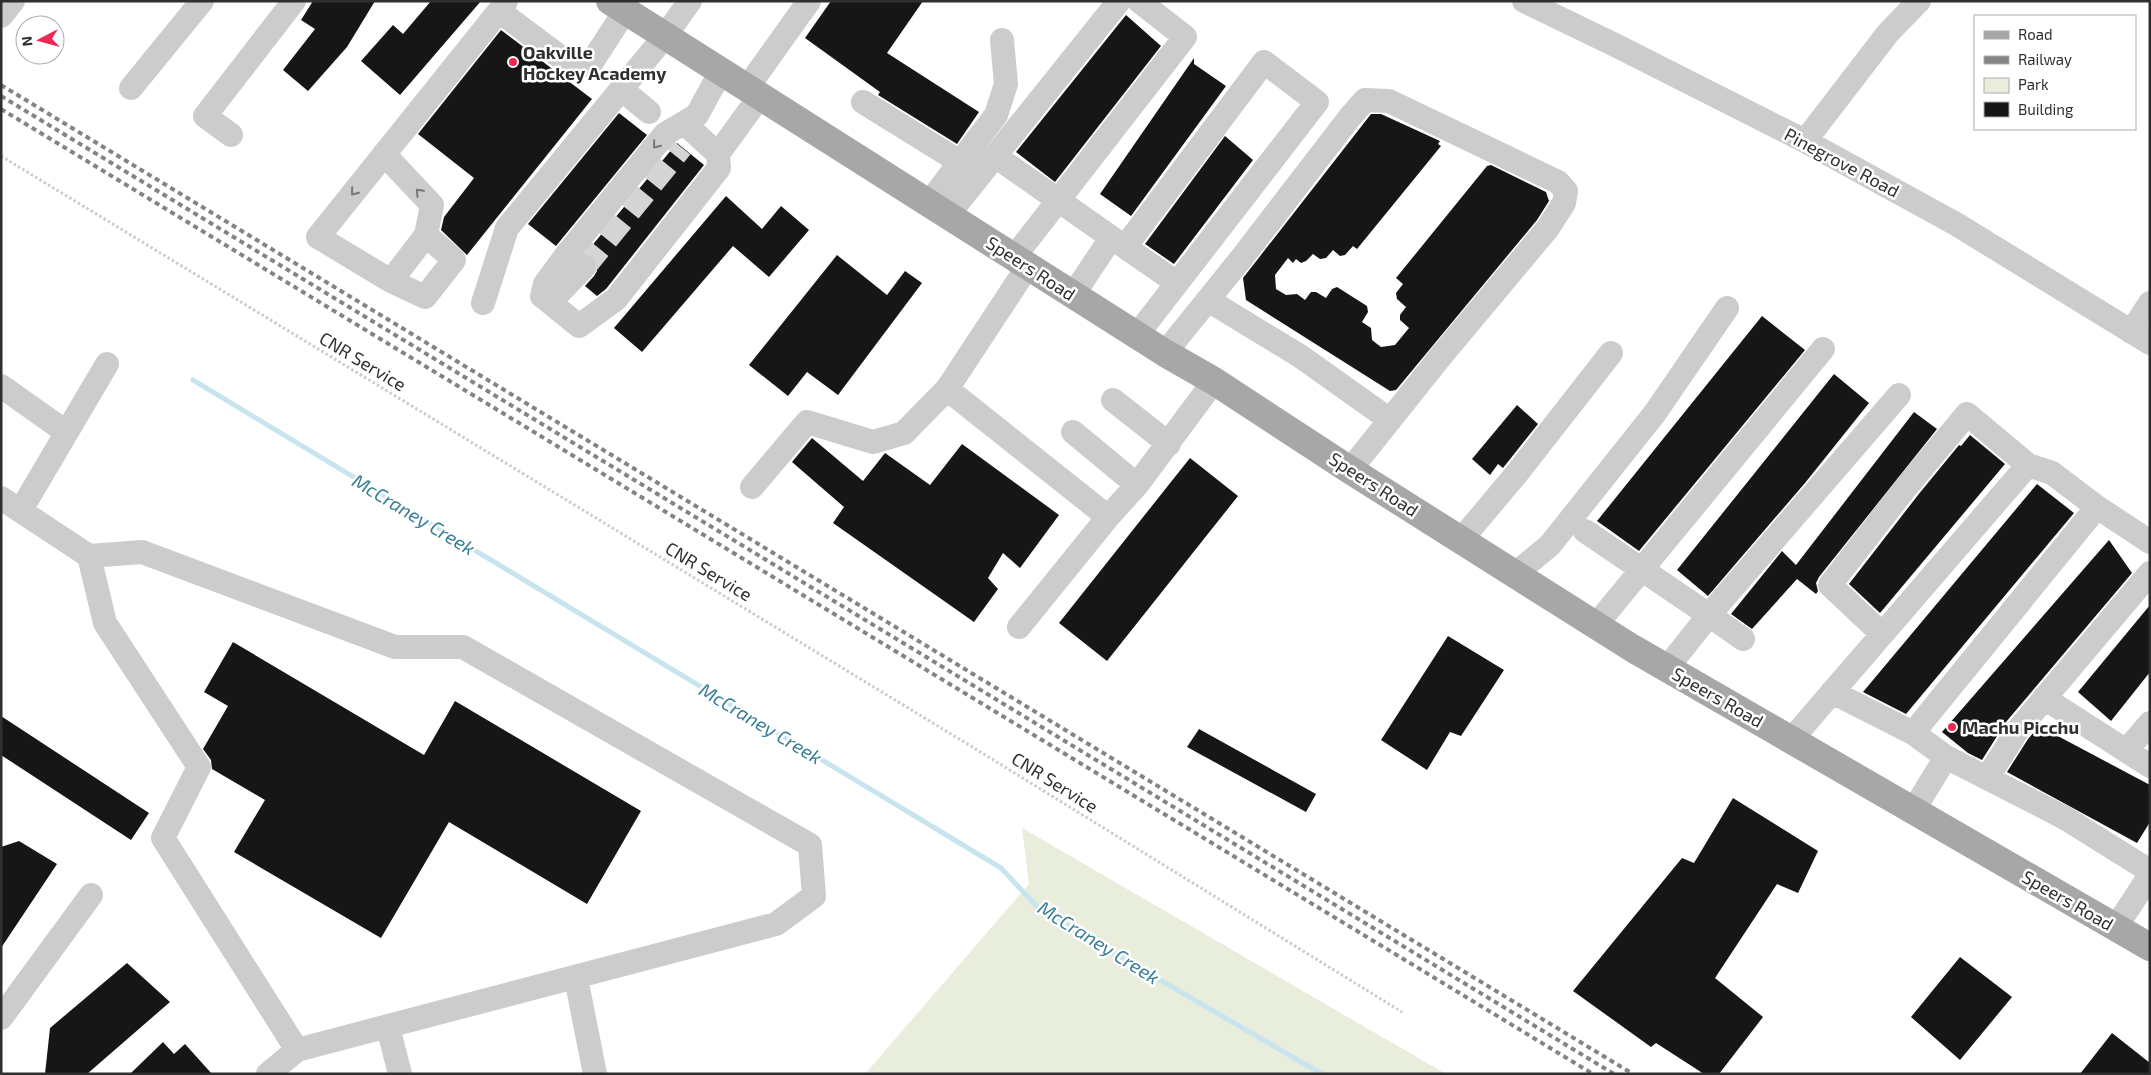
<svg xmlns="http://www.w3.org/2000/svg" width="2151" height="1075" font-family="'Exo 2',sans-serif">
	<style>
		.green { fill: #e8eddc }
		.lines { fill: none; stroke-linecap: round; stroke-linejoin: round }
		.stream { stroke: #c8e4ee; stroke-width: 5 }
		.building { fill: #161616 }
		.minor-tunnel { stroke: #d5d5d5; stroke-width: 24; stroke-dasharray: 24 12; stroke-linecap: butt }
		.path { stroke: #ccc; stroke-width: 3; stroke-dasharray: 2.5 2.5; stroke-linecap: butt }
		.minor { stroke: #ccc; stroke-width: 24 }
		.major { stroke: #a7a7a7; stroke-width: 28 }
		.rail { stroke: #848484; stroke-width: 4; stroke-dasharray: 5 4; stroke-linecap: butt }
		.oneway { stroke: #767676 }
		.poi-dot { fill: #ee2951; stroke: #fff; stroke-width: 2 }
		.labels { text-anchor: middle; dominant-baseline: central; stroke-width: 5; stroke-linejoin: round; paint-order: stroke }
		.poi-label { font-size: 18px; font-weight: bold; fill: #2f2f2f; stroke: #fff; text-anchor: start }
		.street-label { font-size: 18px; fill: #2f2f2f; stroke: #fff }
		.water-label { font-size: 19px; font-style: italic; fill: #387e96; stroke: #fff }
	</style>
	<rect width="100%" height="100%" fill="#fff"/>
	<path class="green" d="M1022 828 1446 1074H865L1029 884Z"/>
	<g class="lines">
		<path class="stream" d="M193 380 1001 868 1041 911 1322 1074"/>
	</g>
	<path class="building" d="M313 1H375L347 47 308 91 283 70 315 29 301 20Z
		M431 1H481L400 95 361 61 393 25 403 34Z
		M831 1H923L887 53 979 112 957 144 878 95 880 92 805 38Z
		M1126 15 1161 46 1055 182 1016 152Z
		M501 30 592 99 467 255 441 230 444 217 474 178 418 134Z
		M1194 58V64L1226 86 1131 216 1100 194Z
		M619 113 647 135 556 246 528 224Z
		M1371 114H1381L1440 141 1438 144 1441 146 1357 249 1353 246 1345 255 1340 256 1333 250 1326 258 1320 259 1313 254 1306 261 1301 263 1296 259 1293 263 1288 258 1275 275 1276 289 1286 295 1297 294 1305 300 1311 292H1316L1326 298 1332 289 1337 287 1367 306 1368 312 1362 322 1371 328 1372 340 1381 347 1395 345 1409 328 1400 320V315L1406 307 1397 299 1396 293 1403 284 1396 278 1487 166 1491 165 1546 192 1549 201 1537 220 1396 390 1390 391 1246 300 1243 278Z
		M1225 136 1253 160 1174 264 1145 244Z
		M677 143 704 165 606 289 597 296 585 286 594 276 597 271V264L593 257 585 254Z
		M726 196 762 229 781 206 809 230 769 277 733 246 642 352 614 328Z
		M837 255 887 295 905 271 922 283 838 395 807 372 788 396 749 365Z
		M1762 316 1805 350 1639 551 1597 521Z
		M1834 374 1869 403 1805 483 1708 596 1677 570Z
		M1517 405 1538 424 1503 468 1498 464 1490 475 1472 459Z
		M1914 412 1937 429 1819 577 1816 583 1818 591 1816 594 1797 579 1752 629 1731 614 1782 551 1796 565Z
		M1970 435 2005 464 1880 613 1849 584 1918 495 1959 445 1961 446Z
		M812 438 863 481 885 453 930 485 962 444 1059 515 1020 568 1003 553 988 578 998 589 974 622 833 523 844 507 792 462Z
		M1190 458 1238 496 1107 661 1059 623Z
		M2037 484 2074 513 1906 714 1863 692Z
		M2109 540 2132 573 2006 722 1982 760 1968 753 1942 732Z
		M2150 605V672L2111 721 2078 692Z
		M1448 636 1504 670 1461 736 1450 732 1427 770 1381 740Z
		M233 642 424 755 455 701 641 811 587 904 449 822 381 938 234 852 265 800 212 769 211 760 203 749 228 706 204 692Z
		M1 716 149 813 131 840 1 755Z
		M2039 726 2150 785V822L2137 843 2007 772 2028 739Z
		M1199 729 1316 794 1306 812 1187 747Z
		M1733 798 1818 851 1798 893 1777 884 1715 978 1763 1017 1719 1074H1704L1656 1043 1651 1047 1573 991 1682 858 1694 863Z
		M19 841 57 864 1 948V847Z
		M1960 957 2012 997 1960 1060 1911 1017Z
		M127 963 170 1002 87 1074H45L50 1028Z
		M2112 1033 2150 1063V1074H2080Z
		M163 1042 174 1054 185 1044 212 1074H130Z"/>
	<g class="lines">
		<path class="minor-tunnel" d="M584 267 681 147"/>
		<path class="path" d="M1 156 974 748 1402 1012"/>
		<path class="minor" d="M506 1 499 11 571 65H590L625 11
			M1119 1 995 156 1125 247 1264 62 1317 102 1137 335
			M1524 1 1617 46 1805 141 1956 224 2150 343
			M1 16 13 1
			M131 88 202 1
			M747 88 809 1
			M621 89 649 112
			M863 102 960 162 929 203
			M684 123 718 154 760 96
			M231 135 205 116 294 1
			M1805 141 1888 33 1919 1
			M384 154 432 205 426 235 391 281 318 237 499 11
			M960 162 996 115 1006 84 1002 40
			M948 215 995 156
			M1125 247 1177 283
			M1015 256 1185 37 1139 1
			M1028 266 947 389 1108 517
			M391 281 425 297 454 260 426 235
			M1073 295 1111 238
			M542 296 545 284 567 254 665 134 697 115 721 71
			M542 296 579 326 616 299 719 168 718 154
			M542 296 559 293 584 267
			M1208 300 1300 356 1390 420
			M483 303 507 228 665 36 690 1
			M2131 332 2150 303
			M1165 353 1240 260 1350 117 1365 100 1389 101 1558 182 1566 191 1564 203 1548 228 1441 356 1350 470
			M1 386 66 432
			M1113 400 1169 444
			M1073 432 1137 485
			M752 487 807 422 873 442 904 433 947 389
			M1 498 89 556 105 623 199 767 163 838 297 1050 268 1074
			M2097 507 2150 542
			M21 510 107 364
			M1585 531 1709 615 1667 668
			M1461 540 1518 472 1611 353
			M89 556 142 552 395 647H463L810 845 814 896 776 924 297 1050
			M1515 574 1550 545 1655 413 1727 308
			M1596 625 1823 349
			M1019 627 1108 517 1137 485 1214 381
			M1743 639 1709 615 1899 395
			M1832 692 1913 733 1946 757 1913 811
			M2044 698 2150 766
			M1913 733 2097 507 2052 473 2028 465
			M1791 740 2028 465 1967 414 1907 486 1830 585 1882 634
			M2126 751 2150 723
			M1946 757 2065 818 2150 871
			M1987 778 2017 731 2150 573
			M2116 927 2150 875
			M576 978 595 1074
			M1 1018 91 895
			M388 1027 400 1074"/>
		<path class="major" d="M610 1 1165 353 1214 381 1350 470 1632 648 2150 947"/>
		<path class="rail" d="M1 85 1633 1074
			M1 96 1614 1074
			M1 109 1593 1074"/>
	</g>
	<defs><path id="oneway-chevron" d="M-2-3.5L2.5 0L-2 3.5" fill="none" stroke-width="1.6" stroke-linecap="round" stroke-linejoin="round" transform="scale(1.25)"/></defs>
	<g class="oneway">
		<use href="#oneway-chevron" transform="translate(656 145) rotate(129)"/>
		<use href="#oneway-chevron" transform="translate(354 192) rotate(129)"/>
		<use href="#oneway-chevron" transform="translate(419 192) rotate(-133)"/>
	</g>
	<g class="poi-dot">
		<circle cx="513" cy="62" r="5"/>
		<circle cx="1952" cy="727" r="5"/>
	</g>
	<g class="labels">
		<g class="poi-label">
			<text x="523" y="52">Oakville<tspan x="523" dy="21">Hockey Academy</tspan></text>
			<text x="1962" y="727">Machu Picchu</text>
		</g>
		<g class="street-label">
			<text transform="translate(1842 162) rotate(28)">Pinegrove Road</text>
			<text transform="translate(1031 268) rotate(33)">Speers Road</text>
			<text transform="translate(363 361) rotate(31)">CNR Service</text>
			<text transform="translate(1374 484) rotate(33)">Speers Road</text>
			<text transform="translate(709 571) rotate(31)">CNR Service</text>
			<text transform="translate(1718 697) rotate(30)">Speers Road</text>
			<text transform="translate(1055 782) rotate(32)">CNR Service</text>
			<text transform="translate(2068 900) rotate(30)">Speers Road</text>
		</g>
		<g class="water-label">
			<text transform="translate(414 514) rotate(31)">McCraney Creek</text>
			<text transform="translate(761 723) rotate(31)">McCraney Creek</text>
			<text transform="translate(1099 942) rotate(32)">McCraney Creek</text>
		</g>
	</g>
	<rect width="2151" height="1075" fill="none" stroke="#2f2f2f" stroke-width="5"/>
	<rect x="1974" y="15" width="162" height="115" fill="#ffffff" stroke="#acacac"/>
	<rect x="1984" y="31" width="25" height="8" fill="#a7a7a7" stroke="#acacac"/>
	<text x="2018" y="40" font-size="15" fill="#2f2f2f">Road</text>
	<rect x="1984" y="56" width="25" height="8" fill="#848484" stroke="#acacac"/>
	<text x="2018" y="65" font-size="15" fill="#2f2f2f">Railway</text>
	<rect x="1984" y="78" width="25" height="15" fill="#e8eddc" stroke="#acacac"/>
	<text x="2018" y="90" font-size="15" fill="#2f2f2f">Park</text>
	<rect x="1984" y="102" width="25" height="15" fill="#161616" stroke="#acacac"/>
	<text x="2018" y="115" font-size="15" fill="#2f2f2f">Building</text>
	<g transform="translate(40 40) rotate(264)"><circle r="24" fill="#ffffff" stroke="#acacac"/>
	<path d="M0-4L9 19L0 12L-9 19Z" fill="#ee2951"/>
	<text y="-8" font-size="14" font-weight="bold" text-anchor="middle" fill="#2f2f2f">N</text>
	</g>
</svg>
